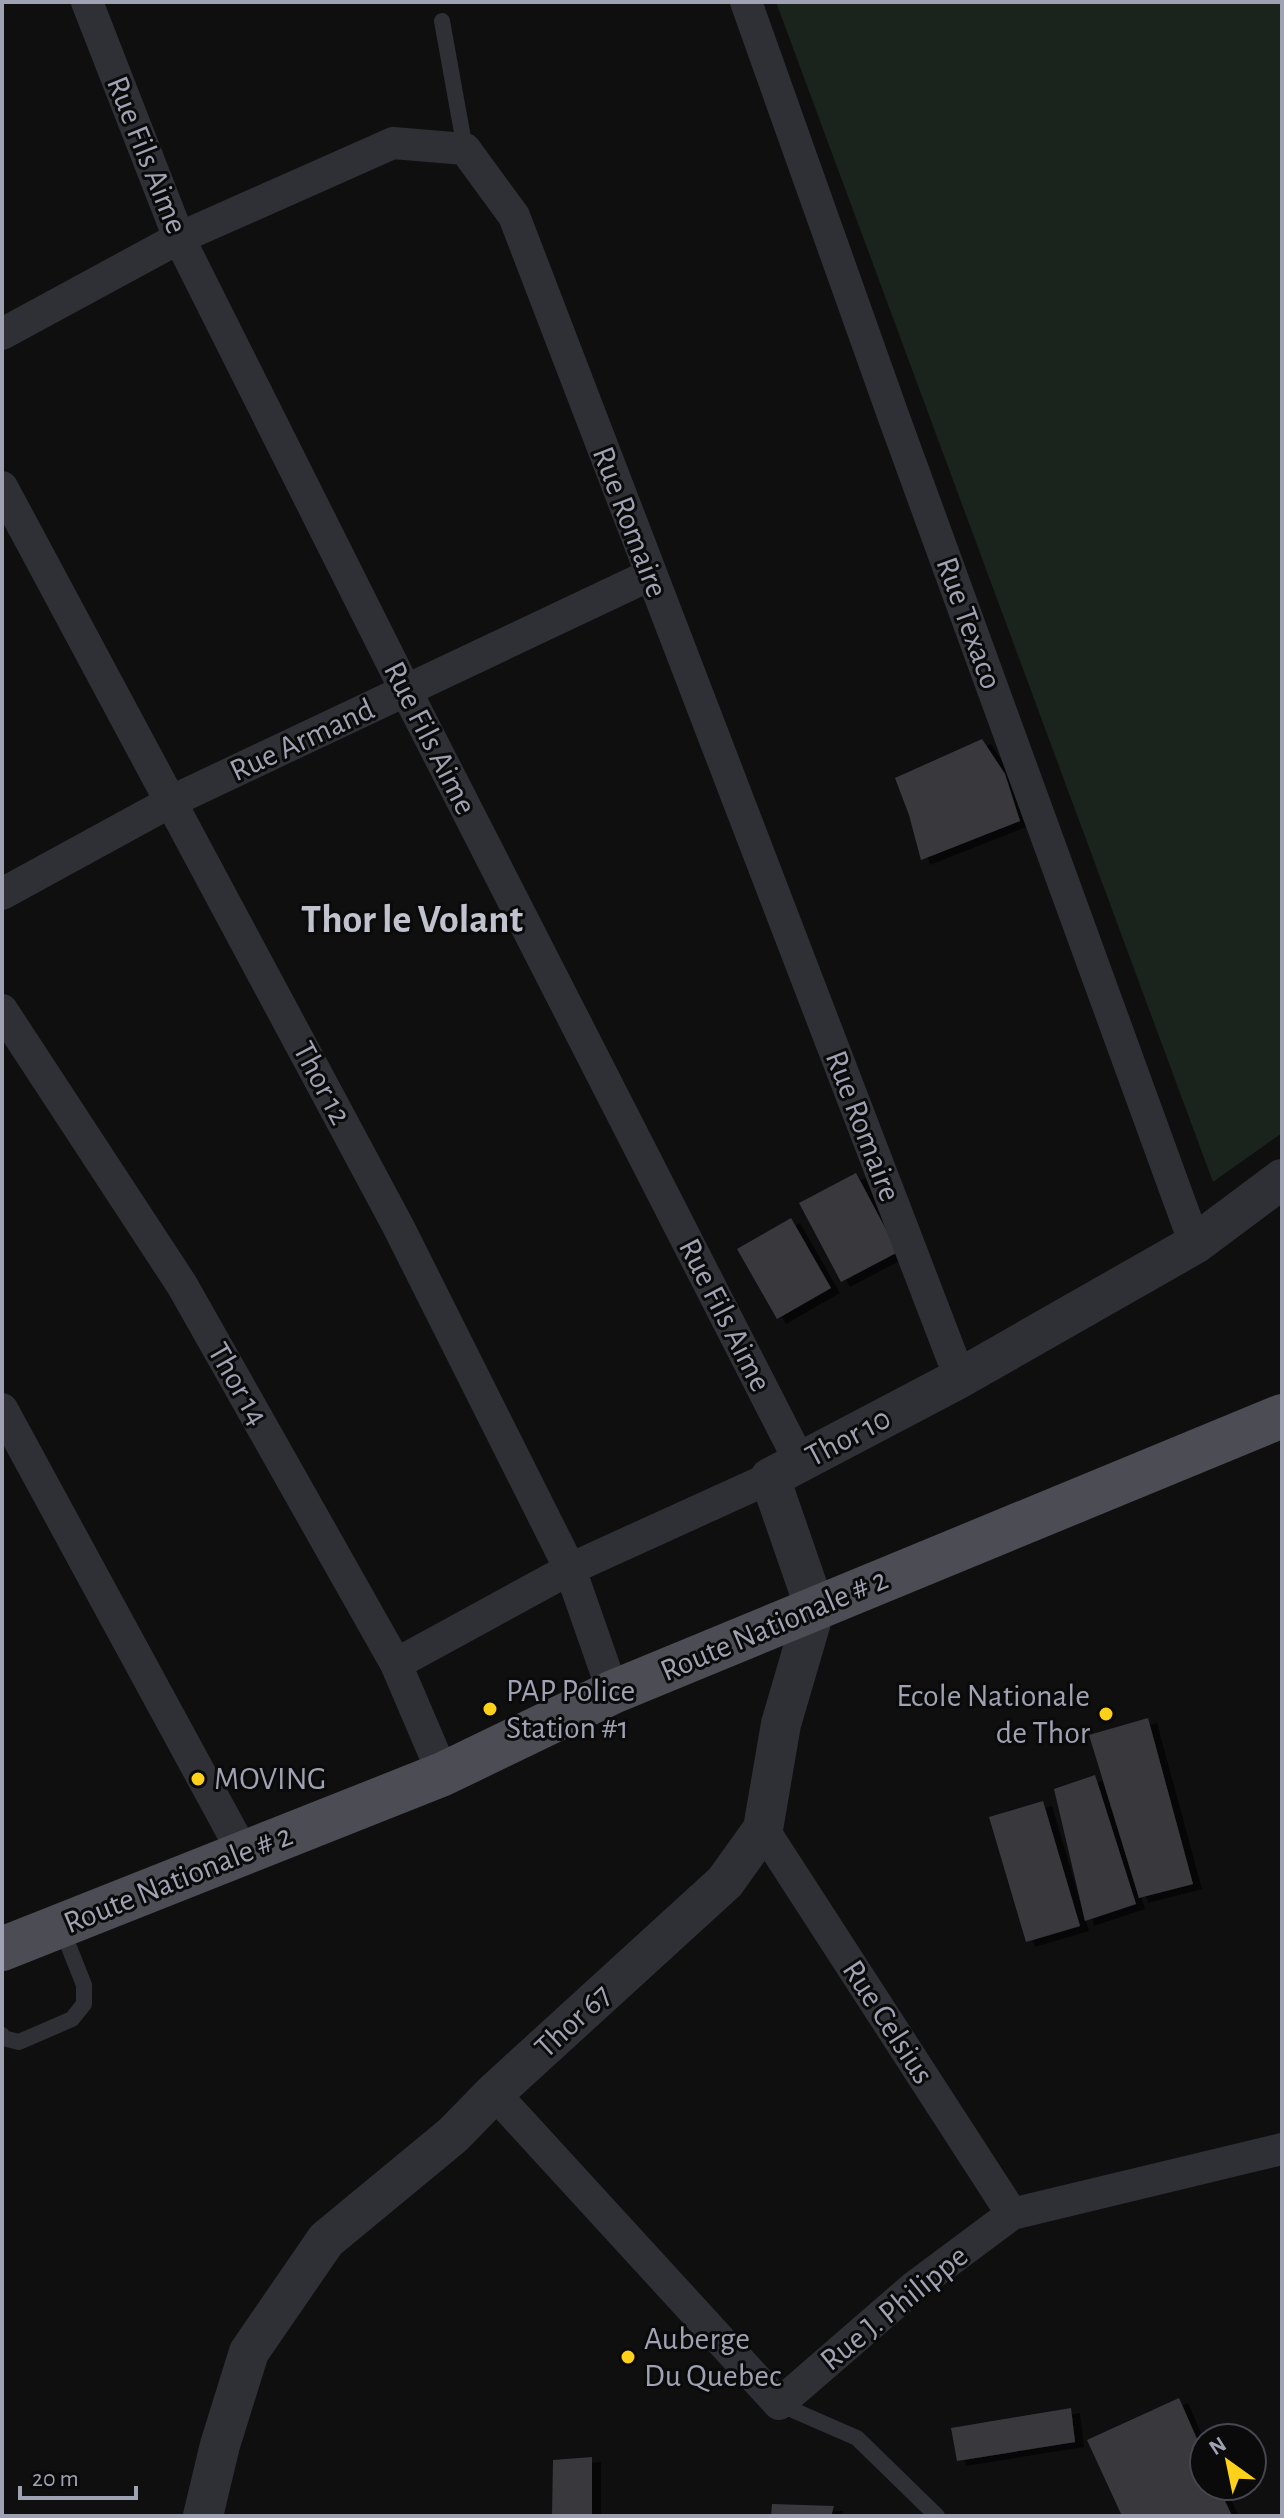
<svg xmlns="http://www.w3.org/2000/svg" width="1284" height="2518" font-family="'Alegreya Sans',sans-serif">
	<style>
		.green { fill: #1b231d }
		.building { fill: #38393e; filter: url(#shadow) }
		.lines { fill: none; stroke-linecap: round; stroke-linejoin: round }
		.service { stroke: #2f3035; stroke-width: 16 }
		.minor { stroke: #2f3035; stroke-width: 32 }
		.tertiary { stroke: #2f3035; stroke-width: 40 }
		.primary { stroke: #4b4c54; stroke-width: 44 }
		.poi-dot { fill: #fdd01a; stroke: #0a0a0b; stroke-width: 3 }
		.labels { text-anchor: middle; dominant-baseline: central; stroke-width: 6; stroke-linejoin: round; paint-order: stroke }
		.street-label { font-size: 32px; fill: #9fa2b2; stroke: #0a0a0b }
		.poi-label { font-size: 32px; fill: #9fa2b2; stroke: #0a0a0b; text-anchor: start }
		.district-label { font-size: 40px; font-weight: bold; fill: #c0c2ce; stroke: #0a0a0b }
	</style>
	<defs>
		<filter id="shadow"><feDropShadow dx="9" dy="5" stdDeviation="0" flood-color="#0009"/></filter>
	</defs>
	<rect width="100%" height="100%" fill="#0f0f10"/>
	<path class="green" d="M776 2H1282V1133L1213 1182Z"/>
	<path class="building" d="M982 739 1005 774 1020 821 921 860 909 815 895 778Z
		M856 1173 898 1252 841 1282 799 1203Z
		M791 1218 831 1288 777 1319 737 1249Z
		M1148 1718 1193 1884 1139 1898 1089 1735Z
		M1095 1775 1136 1904 1085 1921 1054 1789Z
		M1043 1801 1080 1926 1026 1942 989 1817Z
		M1179 2398 1204 2455V2486H1218L1232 2516H1122L1087 2440Z
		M1071 2408 1075 2442 957 2461 951 2428Z
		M592 2457V2516H552L553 2460Z
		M772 2504 834 2506 831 2516H771Z"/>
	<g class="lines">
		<path class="service" d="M442 21 465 149
			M2 2035 3 2038 19 2042 72 2019 84 2004V1985L61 1927
			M779 2404 857 2438 937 2516"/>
		<path class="minor" d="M87 2 179 238 406 691 800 1462
			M746 2 893 415 1195 1244
			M2 334 179 238 393 143 465 149 514 216 960 1378
			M2 487 398 1226 570 1569 613 1692
			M2 894 172 801 650 575
			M2 1010 182 1285 396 1664 443 1774
			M2 1409 244 1854
			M396 1664 570 1569 770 1478
			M763 1829 1012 2214
			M494 2093 779 2404 914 2287 1012 2214 1282 2149"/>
		<path class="tertiary" d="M203 2516 220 2445 249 2352 326 2240 453 2135 494 2093 725 1882 763 1829 781 1724 815 1608 770 1478 960 1378 1195 1244 1282 1179"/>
		<path class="primary" d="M2 1949 443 1774 613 1692 1282 1416"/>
	</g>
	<g class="poi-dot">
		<circle cx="490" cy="1709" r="8"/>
		<circle cx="1106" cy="1714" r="8"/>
		<circle cx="198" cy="1779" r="8"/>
		<circle cx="628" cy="2357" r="8"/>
	</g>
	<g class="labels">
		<g class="street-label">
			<text transform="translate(147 155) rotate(68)">Rue Fils Aime</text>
			<text transform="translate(630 522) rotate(69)">Rue Romaire</text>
			<text transform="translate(969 623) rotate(70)">Rue Texaco</text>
			<text transform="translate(430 738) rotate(63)">Rue Fils Aime</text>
			<text transform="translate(302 740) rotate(-25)">Rue Armand</text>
			<text transform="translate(322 1083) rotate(62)">Thor 12</text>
			<text transform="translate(863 1126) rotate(69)">Rue Romaire</text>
			<text transform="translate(725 1315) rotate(63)">Rue Fils Aime</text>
			<text transform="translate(238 1384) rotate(60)">Thor 14</text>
			<text transform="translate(848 1437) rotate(-28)">Thor 10</text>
			<text transform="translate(774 1625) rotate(-23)">Route Nationale # 2</text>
			<text transform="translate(178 1879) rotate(-22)">Route Nationale # 2</text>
			<text transform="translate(573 2021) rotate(-43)">Thor 67</text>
			<text transform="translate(888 2022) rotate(57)">Rue Celsius</text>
			<text transform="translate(894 2308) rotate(-39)">Rue J. Philippe</text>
		</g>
		<g class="poi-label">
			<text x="506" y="1691">PAP Police<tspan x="506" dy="37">Station #1</tspan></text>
			<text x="1090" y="1696" text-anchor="end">Ecole Nationale<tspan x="1090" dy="37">de Thor</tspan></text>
			<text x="214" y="1779">MOVING</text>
			<text x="644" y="2339">Auberge<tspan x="644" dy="37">Du Quebec</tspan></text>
		</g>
		<g class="district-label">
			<text x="412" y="920">Thor le Volant</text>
		</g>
	</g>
	<rect width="1284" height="2518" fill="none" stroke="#9fa2b2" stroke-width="8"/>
	<g transform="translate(1228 2462) rotate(327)"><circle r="38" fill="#0a0a0b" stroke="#46474e" stroke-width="2"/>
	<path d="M0-6L14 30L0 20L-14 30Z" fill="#fdd01a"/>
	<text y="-12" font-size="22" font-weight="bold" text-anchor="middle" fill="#9fa2b2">N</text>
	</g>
	<path d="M20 2486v12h116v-12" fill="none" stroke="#9fa2b2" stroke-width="4"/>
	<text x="32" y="2486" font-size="24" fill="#9fa2b2" stroke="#0a0a0b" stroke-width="6" paint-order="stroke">20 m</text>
</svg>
